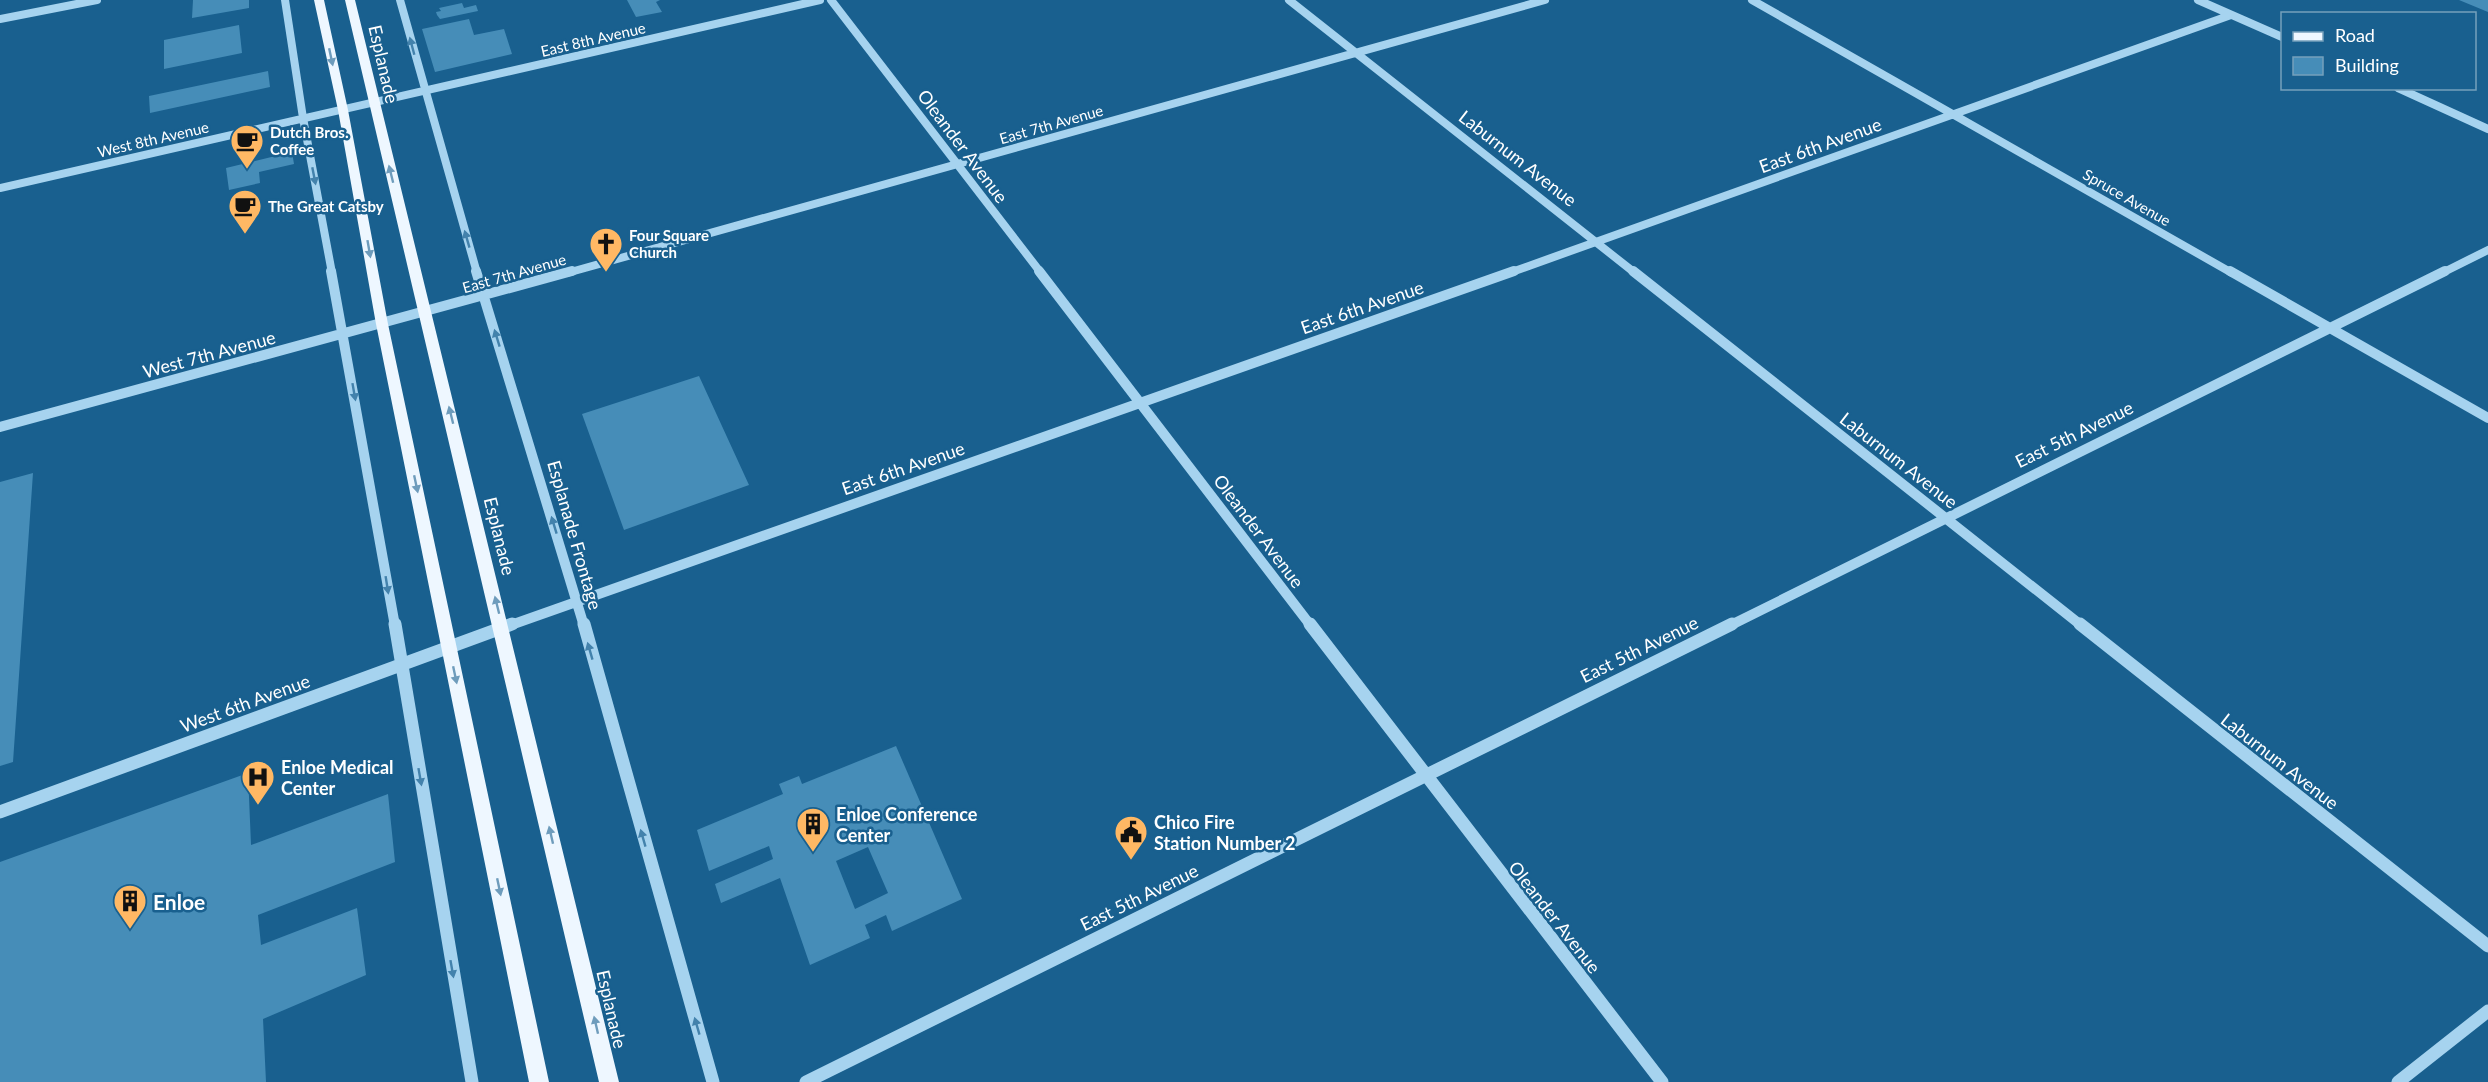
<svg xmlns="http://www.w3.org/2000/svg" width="2488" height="1082" font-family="Lato,sans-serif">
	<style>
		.building { fill: #468db8; fill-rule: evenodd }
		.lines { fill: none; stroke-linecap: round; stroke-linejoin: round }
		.minor-far2 { stroke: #a6d3ef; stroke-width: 8 }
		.minor-far1 { stroke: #a6d3ef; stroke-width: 10 }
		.minor { stroke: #a6d3ef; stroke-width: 13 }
		.major { fill: #eef7ff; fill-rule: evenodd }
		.oneway { fill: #4382ac }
		.oneway2 { fill: #6e9cbc }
		.labels { text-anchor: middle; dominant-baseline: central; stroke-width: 5; stroke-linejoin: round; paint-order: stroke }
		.far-street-label { font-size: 15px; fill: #fff; stroke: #19608f }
		.far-poi-label { font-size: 15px; font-weight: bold; fill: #fff; stroke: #19608f; text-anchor: start }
		.street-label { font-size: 18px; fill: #fff; stroke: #19608f }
		.poi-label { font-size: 18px; font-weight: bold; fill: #fff; stroke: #19608f; text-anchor: start }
		.near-poi-label { font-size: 21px; font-weight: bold; fill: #fff; stroke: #19608f; text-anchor: start }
	</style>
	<rect width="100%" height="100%" fill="#19608f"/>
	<path class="building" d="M193 0H249V8L192 18Z
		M627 0H660L656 2 662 12 636 17Z
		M2459 0H2488V12Z
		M462 3 464 8 476 5 478 11 440 19 437 15 436 12 441 11 439 8Z
		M469 19 474 35 504 29 512 54 435 72 422 29Z
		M239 25 242 53 164 69V40Z
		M268 71 270 87 150 113 149 96Z
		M292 152 294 164 259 172 260 183 229 190 226 168Z
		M699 376 749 485 624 530 582 414Z
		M33 473 13 762 0 766V482Z
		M896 746 962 899 892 931 886 915 865 925 870 938 810 965 780 878 721 903 715 884 773 859 769 846 709 871 697 830 783 794 779 784 799 776 802 784ZM868 847 888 893 855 909 836 861Z
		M248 773 251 845 388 794 395 862 258 915 261 945 357 908 366 975 263 1019 266 1082H0V862Z"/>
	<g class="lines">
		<path class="minor-far2" d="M285 0 303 118 332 273
			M400 0 477 273
			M831 0 1041 273
			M1289 0 1635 273
			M1752 0 2232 273
			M2198 0 2282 37
			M0 19 97 0
			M2398 88 2488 129
			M0 188 820 0
			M567 273 1545 0
			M1509 273 2231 15
			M2442 273 2488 250"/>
		<path class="minor-far1" d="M331 271 395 626
			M476 271 584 626
			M1039 271 1311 626
			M1633 271 2082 626
			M2230 271 2488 418
			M0 427 572 271
			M508 626 1514 271
			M1729 626 2445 271"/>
		<path class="minor" d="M395 624 472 1082
			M584 624 713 1082
			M1310 624 1662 1082
			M2080 624 2488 946
			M0 812 512 624
			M806 1082 1732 624
			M2398 1082 2488 1011"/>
		<path class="major" d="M314 0H324L348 110 388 324 549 1082H529L376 324 338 110Z
			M345 0H355L619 1082H599Z"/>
	</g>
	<defs><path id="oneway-solid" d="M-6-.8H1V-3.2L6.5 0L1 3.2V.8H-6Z" transform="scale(1.5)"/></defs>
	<g class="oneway">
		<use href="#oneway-solid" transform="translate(412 46) rotate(-105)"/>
		<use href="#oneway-solid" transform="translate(314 176) rotate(79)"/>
		<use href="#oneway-solid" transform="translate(467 239) rotate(-106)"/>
		<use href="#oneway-solid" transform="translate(497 338) rotate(-107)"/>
		<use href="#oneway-solid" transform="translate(354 392) rotate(80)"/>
		<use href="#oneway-solid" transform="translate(554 525) rotate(-107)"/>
		<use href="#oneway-solid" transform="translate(387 585) rotate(81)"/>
		<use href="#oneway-solid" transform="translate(590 651) rotate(-106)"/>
		<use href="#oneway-solid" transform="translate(420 777) rotate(80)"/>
		<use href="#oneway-solid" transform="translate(643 838) rotate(-106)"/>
		<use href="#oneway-solid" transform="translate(452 969) rotate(80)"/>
		<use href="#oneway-solid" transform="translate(697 1026) rotate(-106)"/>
	</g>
	<g class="oneway2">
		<use href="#oneway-solid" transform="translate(331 57) rotate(78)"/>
		<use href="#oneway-solid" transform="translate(391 174) rotate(-104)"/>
		<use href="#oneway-solid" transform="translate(369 249) rotate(80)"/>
		<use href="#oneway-solid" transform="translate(451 415) rotate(-104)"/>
		<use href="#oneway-solid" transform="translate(416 484) rotate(78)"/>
		<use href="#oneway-solid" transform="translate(497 605) rotate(-104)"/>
		<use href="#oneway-solid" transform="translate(455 675) rotate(78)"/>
		<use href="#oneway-solid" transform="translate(551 835) rotate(-103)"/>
		<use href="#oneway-solid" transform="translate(499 887) rotate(78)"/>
		<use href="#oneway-solid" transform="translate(596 1025) rotate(-103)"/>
	</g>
	<defs>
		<g id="cafe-pin" transform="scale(1.725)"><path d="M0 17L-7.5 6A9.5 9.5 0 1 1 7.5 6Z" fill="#ffb864" stroke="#19608f"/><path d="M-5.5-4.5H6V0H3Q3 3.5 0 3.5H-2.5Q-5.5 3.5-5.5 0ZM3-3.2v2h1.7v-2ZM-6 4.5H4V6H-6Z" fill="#111"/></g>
		<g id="church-pin" transform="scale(1.725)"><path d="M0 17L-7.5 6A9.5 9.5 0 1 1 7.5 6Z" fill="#ffb864" stroke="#19608f"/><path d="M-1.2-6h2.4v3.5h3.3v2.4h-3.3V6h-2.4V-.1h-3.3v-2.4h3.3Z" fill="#111"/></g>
		<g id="hospital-pin" transform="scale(1.725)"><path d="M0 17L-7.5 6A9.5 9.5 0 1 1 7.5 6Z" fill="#ffb864" stroke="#19608f"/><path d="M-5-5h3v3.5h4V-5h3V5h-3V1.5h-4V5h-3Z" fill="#111"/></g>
		<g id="building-pin" transform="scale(1.725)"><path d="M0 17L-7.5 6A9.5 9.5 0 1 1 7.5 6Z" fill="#ffb864" stroke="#19608f"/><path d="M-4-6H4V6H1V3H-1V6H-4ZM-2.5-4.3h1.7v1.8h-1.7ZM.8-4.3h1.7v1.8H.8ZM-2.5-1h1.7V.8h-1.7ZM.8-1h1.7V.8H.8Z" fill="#111"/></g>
		<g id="civic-pin" transform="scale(1.725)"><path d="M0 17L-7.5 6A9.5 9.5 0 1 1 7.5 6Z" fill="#ffb864" stroke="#19608f"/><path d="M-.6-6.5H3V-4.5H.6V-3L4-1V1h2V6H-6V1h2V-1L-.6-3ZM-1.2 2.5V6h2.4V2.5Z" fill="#111"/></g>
	</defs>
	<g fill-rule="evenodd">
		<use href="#cafe-pin" x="247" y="141"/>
		<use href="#cafe-pin" x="245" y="206"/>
		<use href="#church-pin" x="606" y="244"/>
		<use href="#hospital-pin" x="258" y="777"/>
		<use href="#building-pin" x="813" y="824"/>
		<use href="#civic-pin" x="1131" y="832"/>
		<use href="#building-pin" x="130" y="901"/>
	</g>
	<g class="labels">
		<g class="far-street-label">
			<text transform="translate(593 39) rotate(-13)">East 8th Avenue</text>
			<text transform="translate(1051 124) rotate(-16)">East 7th Avenue</text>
			<text transform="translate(153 139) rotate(-13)">West 8th Avenue</text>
			<text transform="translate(2127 197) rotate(30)">Spruce Avenue</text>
			<text transform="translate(514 273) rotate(-16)">East 7th Avenue</text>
		</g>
		<g class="far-poi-label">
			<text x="270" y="132">Dutch Bros.<tspan x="270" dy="17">Coffee</tspan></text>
			<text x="268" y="206">The Great Catsby</text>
			<text x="629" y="235">Four Square<tspan x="629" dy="17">Church</tspan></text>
		</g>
		<g class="street-label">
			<text transform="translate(384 64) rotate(77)">Esplanade</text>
			<text transform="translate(1820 145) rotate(-20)">East 6th Avenue</text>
			<text transform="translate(963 146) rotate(53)">Oleander Avenue</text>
			<text transform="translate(1518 158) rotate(38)">Laburnum Avenue</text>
			<text transform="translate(1362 307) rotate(-19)">East 6th Avenue</text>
			<text transform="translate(209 354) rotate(-15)">West 7th Avenue</text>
			<text transform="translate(2074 434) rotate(-26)">East 5th Avenue</text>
			<text transform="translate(1899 460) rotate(38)">Laburnum Avenue</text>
			<text transform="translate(903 468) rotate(-19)">East 6th Avenue</text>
			<text transform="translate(1259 531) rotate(53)">Oleander Avenue</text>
			<text transform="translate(575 535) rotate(74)">Esplanade Frontage</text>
			<text transform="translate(500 536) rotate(76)">Esplanade</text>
			<text transform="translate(1639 649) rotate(-26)">East 5th Avenue</text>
			<text transform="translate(245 703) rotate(-20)">West 6th Avenue</text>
			<text transform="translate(2280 761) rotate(38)">Laburnum Avenue</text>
			<text transform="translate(1139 897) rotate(-26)">East 5th Avenue</text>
			<text transform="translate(1555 917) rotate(52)">Oleander Avenue</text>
			<text transform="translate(612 1009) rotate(77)">Esplanade</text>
		</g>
		<g class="poi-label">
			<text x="281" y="767">Enloe Medical<tspan x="281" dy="21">Center</tspan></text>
			<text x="836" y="814">Enloe Conference<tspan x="836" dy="21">Center</tspan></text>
			<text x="1154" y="822">Chico Fire<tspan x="1154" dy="21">Station Number 2</tspan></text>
		</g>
		<g class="near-poi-label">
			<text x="153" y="901">Enloe</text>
		</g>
	</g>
	<rect x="2281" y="12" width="195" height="78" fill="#19608f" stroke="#75a0bc" stroke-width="1.5"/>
	<rect x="2293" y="32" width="30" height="9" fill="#eef7ff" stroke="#75a0bc" stroke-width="1.5"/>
	<text x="2335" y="42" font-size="18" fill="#ffffff">Road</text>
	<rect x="2293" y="57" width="30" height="18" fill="#468db8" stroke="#75a0bc" stroke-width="1.5"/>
	<text x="2335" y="72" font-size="18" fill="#ffffff">Building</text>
</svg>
